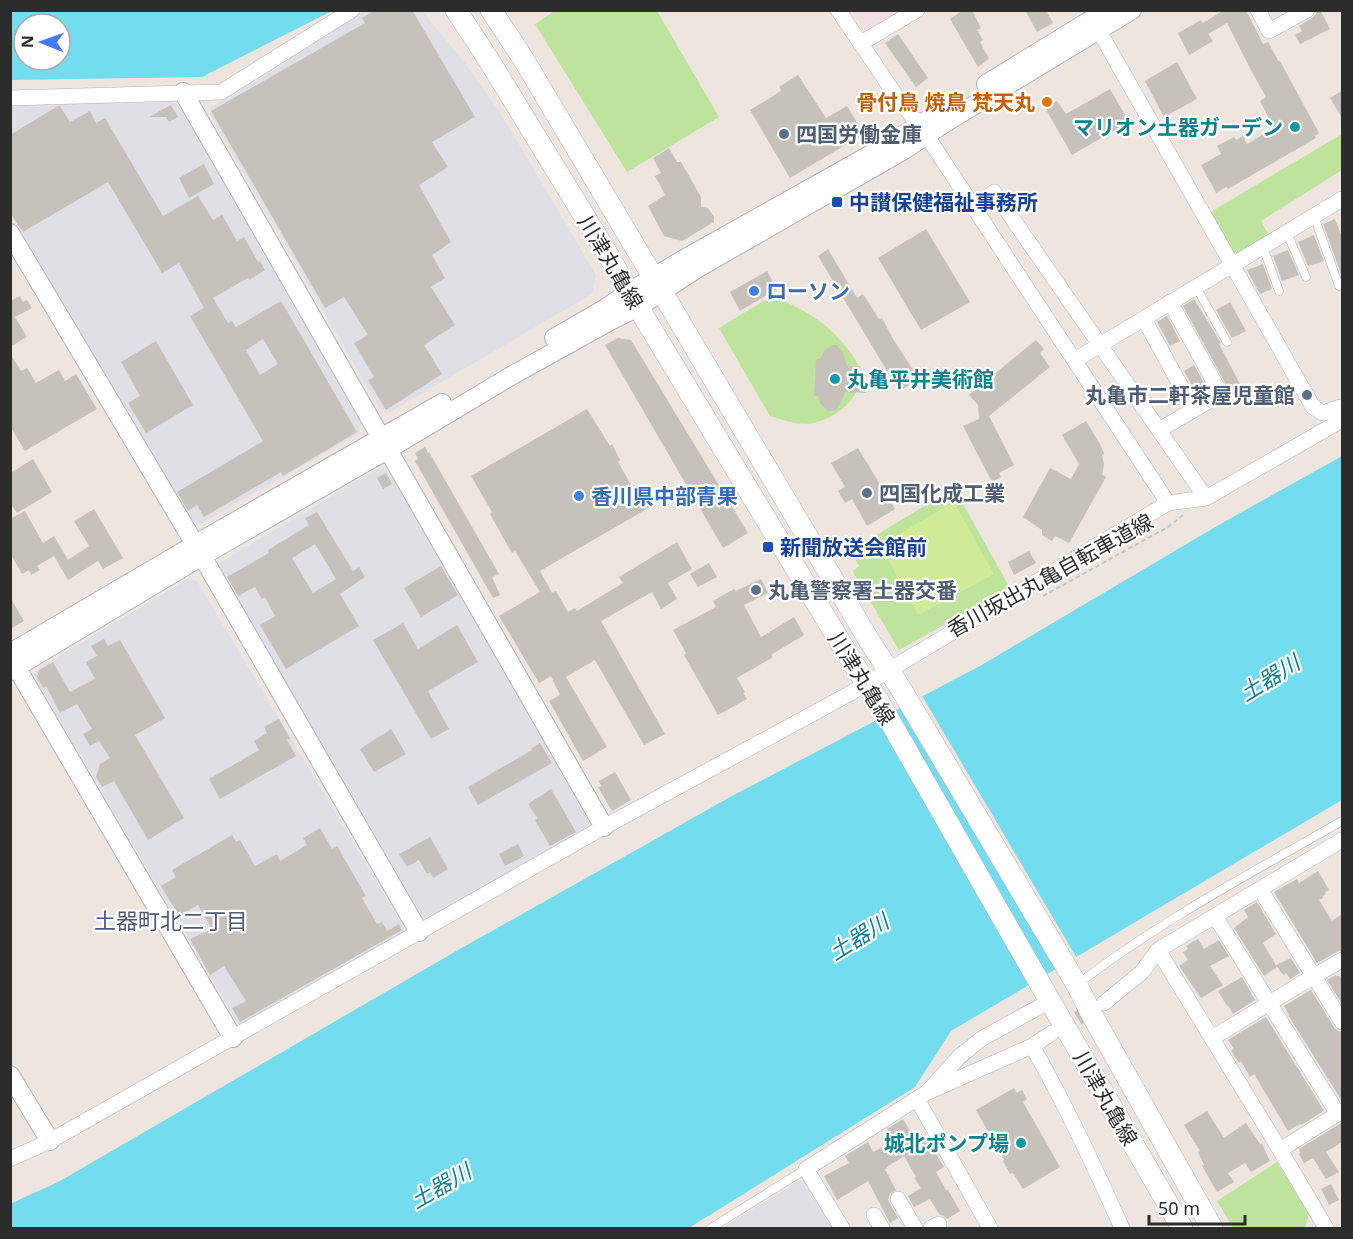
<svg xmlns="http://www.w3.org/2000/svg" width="1353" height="1239" font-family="'Noto Sans','Noto Sans JP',sans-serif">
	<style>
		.industrial { fill: #e0dfe6 }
		.medical { fill: #f4dde0 }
		.green { fill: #bde39c }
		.pitch { fill: #d1ea98 }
		.water { fill: #73dcee; fill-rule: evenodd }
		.pier { fill: #eee5df }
		.building { fill: #c6c1ba; fill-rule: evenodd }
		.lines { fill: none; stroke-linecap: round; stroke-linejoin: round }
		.minor-tunnel { stroke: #c7c0bb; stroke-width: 15; stroke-dasharray: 15 8; stroke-linecap: butt }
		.service-casing { stroke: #afb3bc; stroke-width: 9 }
		.minor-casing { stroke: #afb3bc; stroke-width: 16 }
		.tertiary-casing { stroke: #afb3bc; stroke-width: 20 }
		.secondary-casing { stroke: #afb3bc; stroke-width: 22 }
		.path { stroke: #c4c4c4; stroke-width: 2; stroke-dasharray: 4.5 3; stroke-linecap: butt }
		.service { stroke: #fff; stroke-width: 8 }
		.minor { stroke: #fff; stroke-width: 15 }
		.tertiary { stroke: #fff; stroke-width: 18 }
		.secondary { stroke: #fff; stroke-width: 21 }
		.food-dot { fill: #e8710a; stroke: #fff; stroke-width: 2 }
		.culture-dot { fill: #0f9aa8; stroke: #fff; stroke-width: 2 }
		.service-dot { fill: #5c6f8a; stroke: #fff; stroke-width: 2 }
		.transit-dot { fill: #1a4fb4; stroke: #fff; stroke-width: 2 }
		.shop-dot { fill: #3f7fe0; stroke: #fff; stroke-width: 2 }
		.labels { text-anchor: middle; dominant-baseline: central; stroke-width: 4.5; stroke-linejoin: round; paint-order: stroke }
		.food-label { font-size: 21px; font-weight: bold; fill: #c56008; stroke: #fff; text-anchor: end }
		.culture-label { font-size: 21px; font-weight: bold; fill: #0d838f; stroke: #fff; text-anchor: end }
		.service-label { font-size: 21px; font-weight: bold; fill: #4e5e75; stroke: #fff; text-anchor: start }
		.transit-label { font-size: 21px; font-weight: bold; fill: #164399; stroke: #fff; text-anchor: start }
		.street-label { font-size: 21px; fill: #2c2c2c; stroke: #fff }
		.shop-label { font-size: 21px; font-weight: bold; fill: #366cbe; stroke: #fff; text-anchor: start }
		.water-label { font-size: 22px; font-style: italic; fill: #0e7e9e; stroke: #fff }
		.neighbourhood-label { font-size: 22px; fill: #4c5b7d; stroke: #fff }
	</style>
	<rect width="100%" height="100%" fill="#eee5df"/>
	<path class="industrial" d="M364 11H422L465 63 504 119 596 275 592 294 390 412 380 409 210 114V108Z
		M174 102 179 105 361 424 358 434 201 524 190 522 11 214 10 105Z
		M379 468 388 470 591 824 590 830 430 921 424 919 219 570 221 562Z
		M188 579 197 581 404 928 403 936 245 1027 239 1025 34 677 37 669Z
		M803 1178 833 1228H722Z"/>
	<path class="medical" d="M852 11H902L870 30 865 29Z"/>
	<path class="green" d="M556 10 657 11 719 117 627 172 535 24Z
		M1342 134V170L1261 221 1269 236 1233 255 1209 213Z
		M772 296C804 309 829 323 849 351 853 356 857 362 859 367 868 397 831 423 806 424 794 424 781 419 770 416L719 328Z
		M954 488 1010 588 899 650 853 572 854 570 859 566 850 551Z
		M1277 1162 1309 1214 1305 1228H1233L1217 1201Z"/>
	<path class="pitch" d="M954 502 994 574 918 615 880 545Z"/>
	<path class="water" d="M10 11 11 10 332 11 202 77 11 80ZM24 24H60V60H24Z
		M1342 456V800L951 1031 915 1087 689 1228H11L10 1204 60 1181 458 950 732 796 980 666 1217 526Z"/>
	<path class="pier" d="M921 694 1078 960 1059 971 901 704Z"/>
	<path class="building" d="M376 10H412L475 117 432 142 448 167 419 185 451 242 432 255 445 278 431 287 455 325 424 345 442 374 386 410 368 380 374 377 354 343 368 335 344 297 325 308 211 111 365 23 362 18Z
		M963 10H972L981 28 977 30 983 40 980 42 989 59 978 67 950 19Z
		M1025 10H1046L1053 23 1037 32Z
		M1224 10H1246L1263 44 1268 42 1279 62 1280 61 1319 133 1315 136 1316 138 1228 189 1226 187 1216 193 1201 165 1221 154 1217 146 1234 137 1236 140 1243 136 1247 144 1274 128 1260 101 1266 97 1252 72 1227 23 1208 34 1213 41 1189 55 1178 33 1201 20 1203 23Z
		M1317 10H1320L1330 29 1300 44 1295 35 1302 31 1299 26 1312 18 1316 14Z
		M898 34 928 78 916 87 885 43Z
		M1177 62 1197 99 1164 117 1145 81Z
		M798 75 826 118 847 106 864 134 790 178 750 110 781 91 779 87Z
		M1110 89 1129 122 1072 155 1045 108 1057 101 1066 114Z
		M1342 91V118L1330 98Z
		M171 105 178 117 169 122 166 117H149Z
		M58 106H60L70 122 90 111 96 123 105 118 163 216 198 196 213 220 222 215 237 241 244 237 258 262 260 261 265 270 249 280 248 278 213 298 228 323 232 321 236 327 281 301 357 432 283 476 281 472 204 517 197 505 188 511 177 492 263 441 190 316 204 308 179 263 162 273 108 182 23 232 19 227 10 212V135ZM263 339 278 364 260 375 246 350Z
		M669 148 677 162H681L701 197V207L708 208 714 217V222L682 241 664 236 648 206 665 195 655 176 661 173 653 158Z
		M204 164 214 184 189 198 179 178Z
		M1335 219 1342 237V274H1341L1323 224Z
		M926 229 970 302 921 330 878 258Z
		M1314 235 1324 261 1308 266 1298 242Z
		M828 249 857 298 863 294 879 319 882 318 893 339 919 379 899 391 818 256Z
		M1288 250 1299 275 1282 281 1273 256Z
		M1263 264 1272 289 1260 294 1247 270Z
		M767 271 777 289 740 311 730 292Z
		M20 296 23 302 27 300 32 308 15 317 27 337 10 347V301Z
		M1194 299 1221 343 1219 344 1241 386 1230 392 1183 306Z
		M1230 302 1246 331 1232 338 1216 310Z
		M1167 316 1180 341 1170 346 1157 322Z
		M618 338 631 340 748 533 723 548 605 345Z
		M1036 340 1044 349 1040 353 1050 367 989 416 1014 465 999 473 1001 477 992 482 963 426 979 419 978 405 969 395Z
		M156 341 193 405 146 433 128 403 140 396 121 362Z
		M832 345H836L843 352 847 366H861L855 375 854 385 867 393 845 392 841 402 836 410 828 411 820 403 818 396H814L816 360 820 359 825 350Z
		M10 353 21 371 27 368 36 383 59 370 65 381 76 374 97 409 25 451 10 426Z
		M1194 365 1208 390 1198 396 1184 371Z
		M587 409 610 446 612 444 620 460 618 462 634 490 638 488 650 507 540 571 552 593 556 591 568 612 575 608 577 611 623 583 619 577 677 542 692 569 668 583 677 599 661 609 652 592 601 621 665 734 644 745 595 660 566 677 607 747 583 761 549 701 560 695 551 676 539 683 499 616 540 592 515 551 512 553 504 539 490 514 492 512 471 476Z
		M1086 421 1100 444 1104 453 1102 455 1104 465 1102 475 1106 477 1069 543 1055 536 1052 541 1042 535V530L1023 517 1050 468 1071 479 1079 464 1062 435Z
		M425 447 428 453 429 452 499 574 492 577 500 595 493 598 415 461 418 459 415 453Z
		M858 448 895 509 867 526 852 499 845 503 838 491 845 487 831 463Z
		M33 459 52 492 17 513 10 503V473Z
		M386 473 392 484 383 489 377 478Z
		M94 509 123 558 103 569 98 561 68 580 54 556 37 566 40 570 31 575 29 570 22 574 10 553V519L25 511 43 543 54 536 68 560 89 546 74 521Z
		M317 512 353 571 359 567 365 577 340 594 359 626 286 669 260 625 275 616 265 597 262 599 255 587 238 596 227 577 269 553 268 550 309 525 305 518ZM315 544 336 579 313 593 292 558Z
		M1029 551 1036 563 1014 575 1008 562Z
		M709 563 717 577 698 587 690 574Z
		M441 566 458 595 421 617 404 588Z
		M761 579 768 593 744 605 761 637 794 617 804 635 771 655 773 657 737 678 745 692 743 693 747 699 718 715 684 655 686 653 673 630 716 607 713 601 734 589 736 591Z
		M10 597 24 621 10 629Z
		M403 623 418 649 457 625 478 662 428 691 449 729 431 739 373 640Z
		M104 639 108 646 120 640 165 718 135 735 184 818 148 840 114 781 102 787 96 777 100 764 110 758 99 741 90 746 83 734 92 729 77 704 60 713 46 686 43 688 37 677 39 670 53 662 70 692 95 679 86 662 97 656 91 646Z
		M279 719 290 738 287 740 296 756 220 799 209 779 259 750 254 741 267 733 264 727Z
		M391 729 406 754 374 772 360 749Z
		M540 743 552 763 478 805 468 787 532 750 531 749Z
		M615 772 631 800 612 811 598 787 601 786 599 781Z
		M551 789 576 832 550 846 535 820 538 819 528 804Z
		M320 828 332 849 337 846 366 896 362 898 377 924 382 922 387 931 399 924 402 930 240 1022 232 1008 246 1001 224 966 210 975 190 939 212 929 198 905 179 916 161 886 176 877 172 870 232 835 236 842 240 840 255 866 277 854 280 861 307 845 303 838Z
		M430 837 448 869 433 878 430 872 427 874 419 860 407 867 399 854Z
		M518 844 524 856 505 866 499 854Z
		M1318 871 1329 890 1325 892 1326 894 1323 896V898L1319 900 1332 921 1342 914V950L1337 952 1317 963 1274 892 1297 879 1299 883Z
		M1257 902 1276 934 1263 943 1277 967 1264 976 1234 928 1248 917 1244 910Z
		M1198 939 1204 949 1219 940 1229 956 1210 966 1223 985 1201 998 1179 966 1188 960 1183 952 1188 949 1186 946Z
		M1291 958 1300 973 1290 979 1286 973 1283 975 1276 965Z
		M1336 975V976H1340L1342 980V1004L1327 980Z
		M1242 977 1255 1000 1233 1014 1228 1005 1227 1006 1218 991Z
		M1311 990 1334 1027 1338 1031 1342 1032V1101L1288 1015H1289L1284 1006Z
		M1266 1017 1324 1111 1301 1125 1300 1124 1288 1131 1254 1074 1250 1077 1241 1061 1239 1063 1231 1051 1234 1049 1228 1040Z
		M1014 1088 1017 1093 1022 1090 1027 1099 1023 1102 1060 1167 1023 1189 1013 1173 1010 1174 1003 1161 1004 1160 976 1110Z
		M1207 1111 1224 1138 1246 1123 1260 1144H1262L1270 1161 1251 1172 1245 1163 1228 1173 1234 1182 1217 1192 1202 1166 1204 1165 1198 1152 1200 1151 1184 1125Z
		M903 1119 912 1134H924L944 1167 936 1172 946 1190H948L960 1211 947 1219 944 1216 939 1214 930 1199 914 1207 908 1196 921 1188 914 1178 916 1177 904 1156 887 1167V1168L885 1169 896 1190 890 1194 888 1200 898 1218 890 1223 868 1181 837 1200 824 1176 849 1163 845 1156 868 1142 873 1152 894 1141 887 1129Z
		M1341 1123H1342V1142L1326 1152 1339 1172 1326 1179 1313 1158 1304 1163 1299 1154 1300 1153 1299 1149Z
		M1331 1184 1339 1200 1329 1205 1321 1189Z"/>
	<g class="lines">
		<path class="minor-tunnel" d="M1058 1030 1099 1006"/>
		<g class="service-casing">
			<path id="service" d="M1314 216 1339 286
				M1287 233 1306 277
				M1263 247 1279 291
				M1196 287 1227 342
				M1078 984C1160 921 1253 872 1342 821
				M711 1228 806 1169"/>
		</g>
		<g class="minor-casing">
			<path id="minor" d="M838 10 901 103 919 124 1168 503
				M1258 10 1269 31 1307 10
				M1094 22 1313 407 1323 413 1340 407H1342
				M861 43 917 10
				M10 98 221 92 352 10
				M973 207 994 192 1206 498
				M1144 319 1194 410
				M1075 360 1342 199
				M1159 430 1221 394 1170 302
				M1260 889 1342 1022
				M1215 916 1338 1114
				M1158 950 1280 1150 1326 1228
				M1104 1003 1142 972 1158 950 1342 840
				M1212 1038 1314 976 1342 960
				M1032 1046C1066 1105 1094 1166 1122 1228
				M930 1089 959 1057 981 1039 1050 1001
				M917 1099 990 1228
				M1280 1150 1342 1111
				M10 1159 50 1141 604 827 849 694 1168 503 1206 498 1342 420
				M898 1199 915 1228
				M874 1215 882 1228
				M842 1228 806 1169 926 1093 1032 1046 1052 1033
				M931 1228 939 1224"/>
		</g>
		<g class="tertiary-casing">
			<path id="tertiary" d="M986 84 1107 10
				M183 92 604 827
				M10 233 202 556 419 932
				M554 338 606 308 629 292 684 259 882 148 955 103
				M10 653 194 545 442 403
				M11 658 233 1038
				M10 671 202 556 387 450 511 376 612 320 638 307 698 268 904 150 948 121 1132 10
				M10 1075 50 1141"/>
		</g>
		<g class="secondary-casing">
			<path id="secondary" d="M456 10 490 62 610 258 629 292 854 665 879 702 1050 1001 1182 1228
				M491 10 524 60 870 642 901 689 1077 985 1092 1015 1212 1228"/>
		</g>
		<path class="path" d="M1043 596 1168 527 1183 515"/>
		<use href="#service" class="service"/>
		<use href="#minor" class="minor"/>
		<use href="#tertiary" class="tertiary"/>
		<use href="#secondary" class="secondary"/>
	</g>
	<circle class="food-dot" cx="1047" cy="102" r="6"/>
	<g class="culture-dot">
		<circle cx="1295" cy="127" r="6"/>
		<circle cx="835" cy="379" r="6"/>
		<circle cx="1021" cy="1143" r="6"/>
	</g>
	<g class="service-dot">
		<circle cx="784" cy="134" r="6"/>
		<circle cx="1307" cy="395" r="6"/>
		<circle cx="867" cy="493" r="6"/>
		<circle cx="756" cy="590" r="6"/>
	</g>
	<g class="transit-dot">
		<rect x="831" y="196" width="12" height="12" rx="3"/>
		<rect x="762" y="541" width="12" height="12" rx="3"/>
	</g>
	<g class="shop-dot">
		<circle cx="754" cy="291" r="6"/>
		<circle cx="579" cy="496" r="6"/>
	</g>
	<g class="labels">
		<g class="food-label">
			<text x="1035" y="102">骨付鳥 焼鳥 梵天丸</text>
		</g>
		<g class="culture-label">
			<text x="1283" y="127">マリオン土器ガーデン</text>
			<text x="847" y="379" text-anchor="start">丸亀平井美術館</text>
			<text x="1009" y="1143">城北ポンプ場</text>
		</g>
		<g class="service-label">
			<text x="796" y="134">四国労働金庫</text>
			<text x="1295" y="395" text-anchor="end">丸亀市二軒茶屋児童館</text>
			<text x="879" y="493">四国化成工業</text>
			<text x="768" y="590">丸亀警察署土器交番</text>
		</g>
		<g class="transit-label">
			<text x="849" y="202">中讃保健福祉事務所</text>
			<text x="780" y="547">新聞放送会館前</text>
		</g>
		<g class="street-label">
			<text transform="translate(611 262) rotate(59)">川津丸亀線</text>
			<text transform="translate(1050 575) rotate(-29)">香川坂出丸亀自転車道線</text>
			<text transform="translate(862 678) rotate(58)">川津丸亀線</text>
			<text transform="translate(1106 1098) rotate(60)">川津丸亀線</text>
		</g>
		<g class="shop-label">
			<text x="766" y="291">ローソン</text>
			<text x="591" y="496">香川県中部青果</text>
		</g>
		<g class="water-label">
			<text transform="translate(1269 677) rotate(-32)">土器川</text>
			<text transform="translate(858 936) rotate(-32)">土器川</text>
			<text transform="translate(440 1185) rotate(-30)">土器川</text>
		</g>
		<g class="neighbourhood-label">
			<text x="171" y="920">土器町北二丁目</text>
		</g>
	</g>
	<rect width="1353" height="1239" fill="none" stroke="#2c2c2c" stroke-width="24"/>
	<g transform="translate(42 42) rotate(271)"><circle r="28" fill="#ffffff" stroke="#ababab" stroke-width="1.5"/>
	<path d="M0-4.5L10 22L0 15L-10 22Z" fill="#4179f9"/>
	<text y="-9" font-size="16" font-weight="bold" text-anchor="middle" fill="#2c2c2c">N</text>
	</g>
	<path d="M1149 1215v9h96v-9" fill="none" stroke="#2c2c2c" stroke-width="3"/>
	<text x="1158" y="1215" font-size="18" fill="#2c2c2c" stroke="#ffffff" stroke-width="4.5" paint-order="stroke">50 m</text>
</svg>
